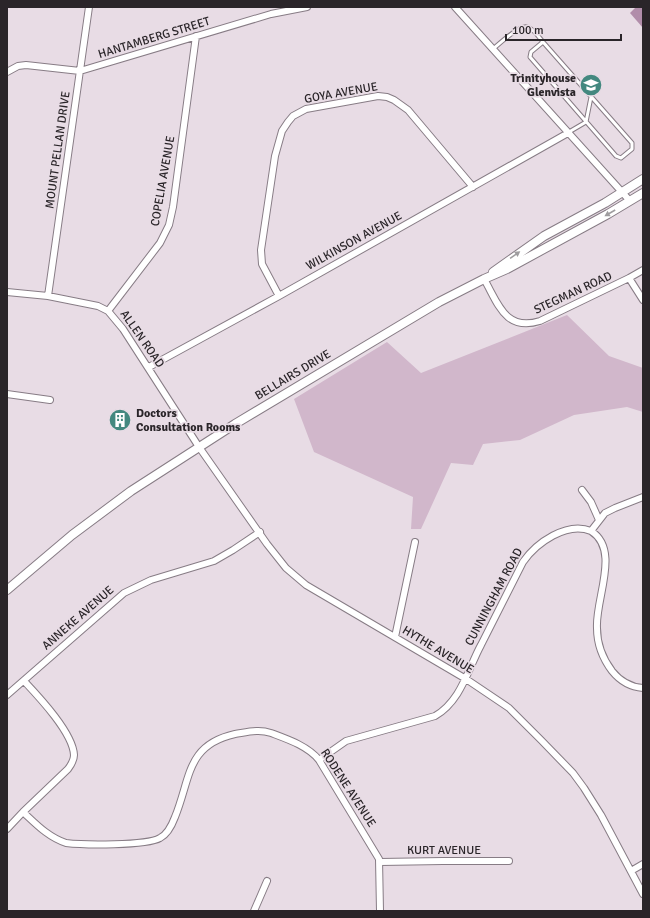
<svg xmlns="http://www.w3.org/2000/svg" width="650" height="918" font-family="Signika,sans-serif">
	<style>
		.green { fill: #d1b7cb }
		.water { fill: #b18daa }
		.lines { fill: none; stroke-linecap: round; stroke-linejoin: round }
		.service-casing { stroke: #877c85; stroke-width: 5 }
		.minor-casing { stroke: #877c85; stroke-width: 8 }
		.tertiary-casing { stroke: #877c85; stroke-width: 10 }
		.service { stroke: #fff; stroke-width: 3 }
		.minor { stroke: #fff; stroke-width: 6 }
		.tertiary { stroke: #fff; stroke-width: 8 }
		.oneway { fill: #9f9d9f }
		.labels { text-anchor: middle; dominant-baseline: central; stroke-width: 3.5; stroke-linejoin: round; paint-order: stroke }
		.street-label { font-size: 12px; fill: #2a2529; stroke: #e8dce5 }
		.poi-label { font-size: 12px; font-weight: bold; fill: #2a2529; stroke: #e8dce5; text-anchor: end }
	</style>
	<rect width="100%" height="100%" fill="#e8dce5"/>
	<path class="green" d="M567 315 609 356 643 368V412L627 407 574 415 520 440 483 444 473 465 451 463 421 529H411L413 497 314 452 294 399 387 342 421 373Z"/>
	<path class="water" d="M636 7H643V28L630 13Z"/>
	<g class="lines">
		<g class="service-casing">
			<path id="service" d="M493 49C499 44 519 25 527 27 533 28 539 37 543 42L632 143V149L621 158 616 156 530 57 531 52 543 42
				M569 132 586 122 591 97"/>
		</g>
		<g class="minor-casing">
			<path id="minor" d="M455 7 630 201
				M7 72 18 66 26 65 80 71 271 14 307 7
				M629 278 643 300
				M484 279C498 303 505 332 540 321L629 278 643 270
				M7 292 48 296 98 306 108 311 123 329 199 447 267 544 286 568 306 585 466 679 509 708 541 740 573 773 584 788 601 815 643 894
				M48 296 89 7
				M279 296 262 264 261 250 275 156 282 131 288 122 293 116 306 109 378 96 387 97 394 100 408 110 473 187
				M108 311 160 243 169 225 173 207 196 36
				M149 367 279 296 568 133
				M7 394 50 400
				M582 490 591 502 599 520
				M591 531C621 550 595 599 597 628 597 643 603 659 612 671 620 681 630 687 643 688
				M395 637 415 542
				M7 695 124 593 151 580 214 561 233 550 260 532
				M319 760 346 741 435 716C461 701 468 669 481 645 495 617 509 590 523 562 536 543 567 521 591 531L605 513 615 508 643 497
				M23 812C36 824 48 837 66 843 83 845 146 846 160 838 168 834 172 825 175 817 191 778 186 745 235 734 248 732 259 729 271 733 287 739 308 746 319 760L379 859 380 911
				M7 829 23 812 68 769C71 765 74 761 74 755 73 733 39 697 24 681
				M380 862 443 861H509
				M631 871 643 864
				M254 911 267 881"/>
		</g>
		<g class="tertiary-casing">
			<path id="tertiary" d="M493 272 544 236 605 203 643 179
				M7 590 72 535 131 491 235 424 439 302 484 279 507 269 608 214 643 193"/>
		</g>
		<use href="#service" class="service"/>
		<use href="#minor" class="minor"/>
		<use href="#tertiary" class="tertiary"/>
	</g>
	<defs><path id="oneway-solid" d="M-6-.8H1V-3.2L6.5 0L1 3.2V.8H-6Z"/></defs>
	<g class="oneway">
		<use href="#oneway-solid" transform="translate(610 213) rotate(150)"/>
		<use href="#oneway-solid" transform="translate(515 255) rotate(-35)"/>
	</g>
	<defs>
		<g id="school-disc" transform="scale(1.15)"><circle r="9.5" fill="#43887f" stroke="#e8dce5"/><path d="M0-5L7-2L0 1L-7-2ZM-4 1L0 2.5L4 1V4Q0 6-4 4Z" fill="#fff"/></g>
		<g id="building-disc" transform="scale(1.15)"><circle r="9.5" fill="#43887f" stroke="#e8dce5"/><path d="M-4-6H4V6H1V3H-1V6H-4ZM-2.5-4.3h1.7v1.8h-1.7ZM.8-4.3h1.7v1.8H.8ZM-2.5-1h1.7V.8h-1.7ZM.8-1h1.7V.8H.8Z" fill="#fff"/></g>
	</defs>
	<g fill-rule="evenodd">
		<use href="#school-disc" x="591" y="85"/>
		<use href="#building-disc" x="120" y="420"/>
	</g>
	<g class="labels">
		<g class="street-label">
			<text transform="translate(154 38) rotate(-17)">HANTAMBERG STREET</text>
			<text transform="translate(341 93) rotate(-10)">GOYA AVENUE</text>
			<text transform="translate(58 150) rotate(-82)">MOUNT PELLAN DRIVE</text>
			<text transform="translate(163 181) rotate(-80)">COPELIA AVENUE</text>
			<text transform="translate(354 241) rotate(-29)">WILKINSON AVENUE</text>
			<text transform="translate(573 293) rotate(-25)">STEGMAN ROAD</text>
			<text transform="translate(142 339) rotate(55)">ALLEN ROAD</text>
			<text transform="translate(293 375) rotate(-31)">BELLAIRS DRIVE</text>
			<text transform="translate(494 597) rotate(-62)">CUNNINGHAM ROAD</text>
			<text transform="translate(78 618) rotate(-41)">ANNEKE AVENUE</text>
			<text transform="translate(438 650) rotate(31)">HYTHE AVENUE</text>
			<text transform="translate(348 788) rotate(57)">RODENE AVENUE</text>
			<text x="444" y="850">KURT AVENUE</text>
		</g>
		<g class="poi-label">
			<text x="576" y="78">Trinityhouse<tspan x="576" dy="14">Glenvista</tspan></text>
			<text x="136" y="413" text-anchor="start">Doctors<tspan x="136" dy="14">Consultation Rooms</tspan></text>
		</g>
	</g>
	<rect width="650" height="918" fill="none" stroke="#2a2529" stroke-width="16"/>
	<path d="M506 34v6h115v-6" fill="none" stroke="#2a2529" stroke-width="2"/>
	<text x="512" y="34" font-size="12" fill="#2a2529" stroke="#e8dce5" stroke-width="3" paint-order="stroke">100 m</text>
</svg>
